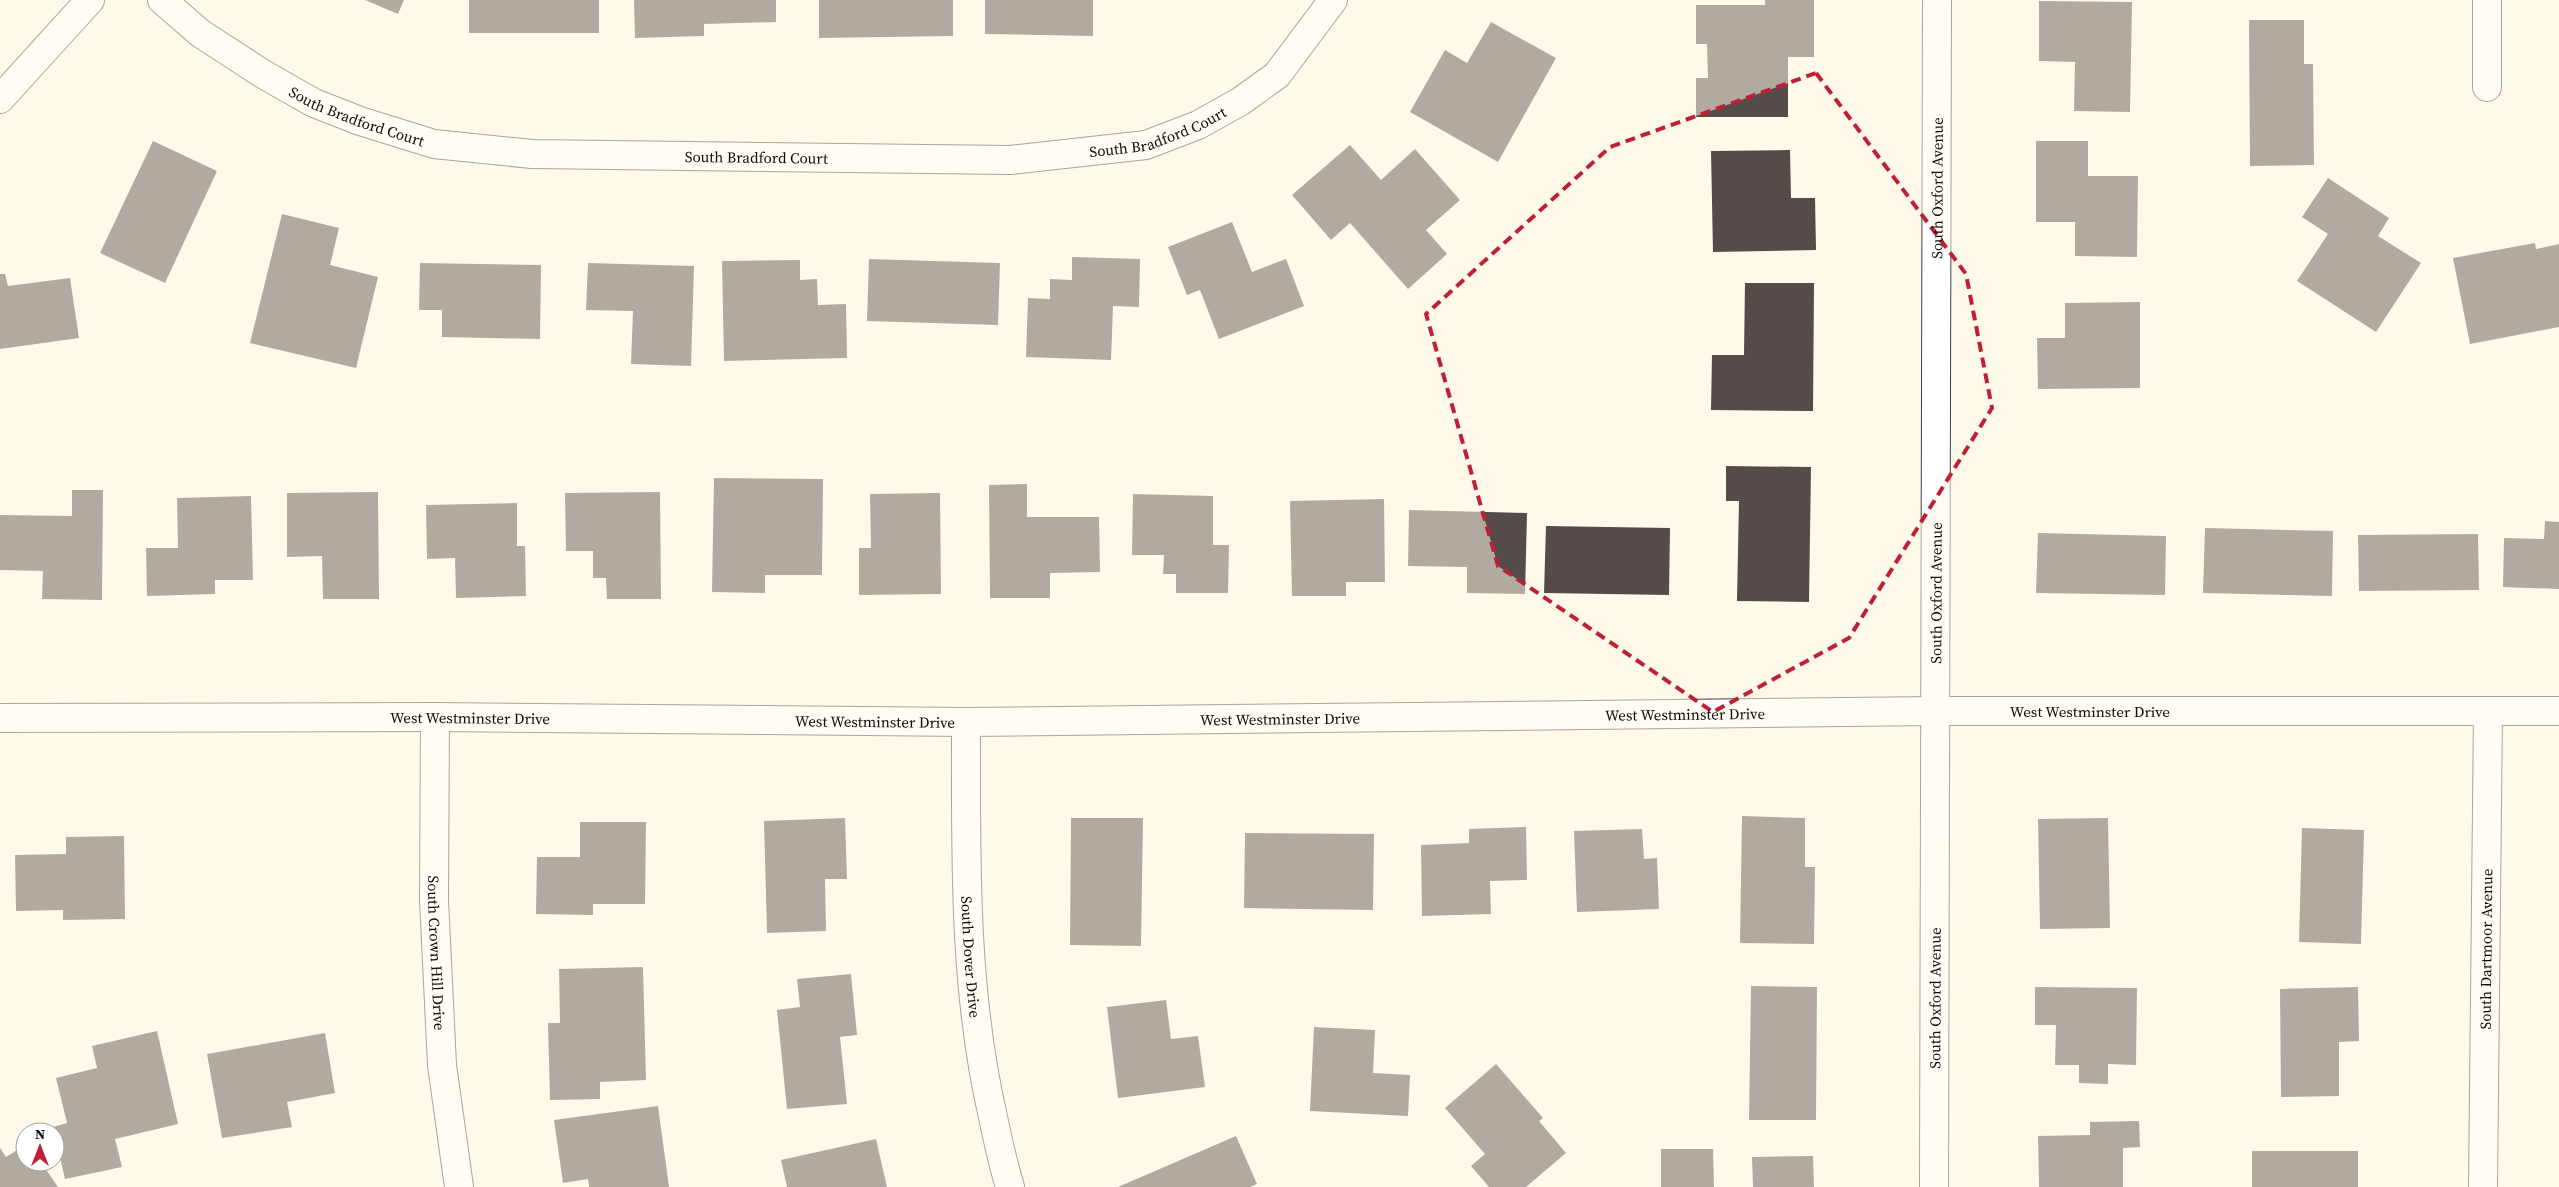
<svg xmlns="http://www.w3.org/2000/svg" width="2559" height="1187" font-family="'Source Serif 4',serif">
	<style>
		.building { fill: #554b48 }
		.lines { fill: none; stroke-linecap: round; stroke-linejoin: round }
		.street-casing { stroke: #3f3f3f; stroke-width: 30 }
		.street { stroke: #fff; stroke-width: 28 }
		.marked { fill: none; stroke: #c01f36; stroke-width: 4; stroke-dasharray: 10 6; stroke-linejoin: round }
		.labels { text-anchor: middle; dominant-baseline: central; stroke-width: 5; stroke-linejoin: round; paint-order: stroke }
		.street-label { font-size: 15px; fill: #0c0c0c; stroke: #fff }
	</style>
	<rect width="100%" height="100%" fill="#fff9ea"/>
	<path class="building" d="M365 0H404L398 14Z
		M469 0H599V33H469Z
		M634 0H776V22L704 24V36L635 38Z
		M819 0H953V36L819 38Z
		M985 0H1093V36L985 34Z
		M1765 0H1814V57H1788V117H1696V78H1708L1707 44H1696V5H1765Z
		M2039 1 2132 2 2130 112 2074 111 2075 62 2039 61Z
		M2249 20H2304V64H2313L2314 165 2250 166Z
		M1491 22 1556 58 1498 162 1410 112 1445 50 1467 63Z
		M153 141 217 171 165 283 100 253Z
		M2036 141H2088V176H2138L2137 257 2075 256V222H2036Z
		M1350 145 1381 180 1415 149 1460 200 1426 230 1447 254 1408 289 1350 223 1331 240 1292 195Z
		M1790 150 1791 198H1815L1816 250 1713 252 1711 151Z
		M2328 178 2389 218 2378 236 2421 263 2376 332 2297 281 2328 234 2302 217Z
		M282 214 339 228 330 265 378 277 356 368 250 343Z
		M1232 222 1252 272 1286 259 1304 306 1219 339 1200 290 1187 295 1168 247Z
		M2535 243 2536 249 2559 244V327L2470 344 2453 258Z
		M1072 257 1140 259 1139 307 1113 306 1111 360 1026 357 1028 298 1050 299V279L1072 280Z
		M869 259 1000 263 998 325 867 321Z
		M800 260V280L817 279 818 305 846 304 847 358 724 361 722 261Z
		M420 263 541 265 540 339 442 337V310H419Z
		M588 263 694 266 691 366 631 364 633 311 586 310Z
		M0 274H5L8 286 70 278 79 338 0 349Z
		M1745 283H1814L1813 411 1711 410 1712 355H1744Z
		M2140 302V388L2038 389 2037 338H2065V303Z
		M1726 466 1811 467 1809 602 1737 601 1739 501H1726Z
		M714 478 823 479 822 575H765V593L712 592Z
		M1027 484V517H1099L1100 572 1050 573V598H990L989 485Z
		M72 490H103L102 600 42 599 43 571 0 570V515L72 516Z
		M378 492 379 599H323L322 556 287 557V493Z
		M660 492 661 599H607L606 578H593V551H566L565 493Z
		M940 493 941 594 859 595V548H871L870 494Z
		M1133 494 1213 496V545H1229L1228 593H1176V574H1163L1164 555H1132Z
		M251 496 253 580H215V594L147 596 146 548H178L177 498Z
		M1384 499 1385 582H1346V596H1292L1290 501Z
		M517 503V546H525L526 596 456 598 455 558 427 559 426 505Z
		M1409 510 1527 513 1525 594 1467 593V567L1408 566Z
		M2545 521 2559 522V589L2503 587 2504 538 2544 539Z
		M1546 526 1670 528 1669 595 1544 593Z
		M2205 528 2333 531 2332 596 2203 593Z
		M2038 533 2166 536 2165 595 2036 593Z
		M2478 534 2479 590 2359 591 2358 535Z
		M1742 816 1805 818V867H1815L1814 944 1740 943Z
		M845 818 847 879H825L826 931 767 933 764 821Z
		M1071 818H1143L1141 946 1070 945Z
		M2108 818 2110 928 2040 929 2038 819Z
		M580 822H646L645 904H593V915L536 914 537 857H580Z
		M1526 827 1527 880 1490 881 1491 914 1422 916 1421 845 1469 843V829Z
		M2302 828 2364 830 2361 944 2299 942Z
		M1642 829 1644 859 1657 858 1659 909 1577 912 1574 831Z
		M1245 833 1374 834 1373 910 1244 908Z
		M124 836 125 919 63 920V910L16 911 15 855 66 854V837Z
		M643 967 646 1080 600 1082V1099L550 1100 548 1023H560L559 969Z
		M851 974 857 1035 840 1037 847 1104 787 1109 777 1010 800 1007 797 979Z
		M1751 986 1817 987 1816 1120H1749Z
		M2035 987 2137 988 2136 1065 2108 1064V1084L2079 1083V1065H2055L2056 1025H2035Z
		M2358 987 2359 1041 2339 1042V1096L2281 1097 2280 989Z
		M1166 1000 1171 1039 1198 1036 1205 1087 1118 1098 1107 1007Z
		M1314 1027 1375 1030 1373 1073 1410 1075 1408 1116 1310 1111Z
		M157 1031 178 1124 115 1139 122 1167 65 1179 53 1127 67 1123 56 1078 97 1068 92 1046Z
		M325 1033 335 1093 287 1102 292 1127 222 1138 207 1054Z
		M1496 1064 1543 1118 1539 1121 1566 1153 1526 1187H1489L1471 1166 1485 1154 1445 1108Z
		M658 1106 669 1187H589L588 1179 563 1183 554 1120Z
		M2139 1121 2140 1147 2123 1148V1187H2039L2038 1136 2090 1135V1122Z
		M1236 1136 1257 1184 1250 1187H1118Z
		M876 1139 887 1187H787L781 1160Z
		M25 1145V1162H41L58 1187H0V1148L6 1157Z
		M1661 1149H1713L1714 1187H1661Z
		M2252 1151H2358V1187H2252Z
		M1813 1156 1814 1187H1753L1752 1157Z"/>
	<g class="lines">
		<g class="street-casing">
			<g id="street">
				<path id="s1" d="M162 0 200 33 263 74 314 103 360 121 434 144 532 154 1010 160 1146 145 1198 125 1241 101 1277 75 1333 0"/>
				<path d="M2487 0V87"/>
				<path d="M0 99 90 0"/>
				<path id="s2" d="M435 717 434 900 442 1065 459 1187"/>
				<path id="s3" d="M0 718 435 717 966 722 1936 711H2559"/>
				<path id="s4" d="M966 722C966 855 963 987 993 1117 998 1141 1003 1164 1010 1187"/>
				<path id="s5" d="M1934 1187 1937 0"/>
				<path id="s6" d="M2483 1187 2488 711"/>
			</g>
		</g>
		<use href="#street" class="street"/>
	</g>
	<path d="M0 0H2559V1187H0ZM1816 73 1966 274 1992 408 1849 638 1713 712 1498 566 1426 314 1610 147Z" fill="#fff9ea" fill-opacity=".55" fill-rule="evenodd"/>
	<path class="marked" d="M1816 73 1966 274 1992 408 1849 638 1713 712 1498 566 1426 314 1610 147Z"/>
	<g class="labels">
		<g class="street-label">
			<text stroke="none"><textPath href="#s1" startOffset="229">South Bradford Court</textPath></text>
			<text stroke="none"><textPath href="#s1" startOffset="1039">South Bradford Court</textPath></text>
			<text stroke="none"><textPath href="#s1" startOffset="634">South Bradford Court</textPath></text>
			<text stroke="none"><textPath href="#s5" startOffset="999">South Oxford Avenue</textPath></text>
			<text stroke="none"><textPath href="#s5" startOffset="594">South Oxford Avenue</textPath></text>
			<text stroke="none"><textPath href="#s3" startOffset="2090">West Westminster Drive</textPath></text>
			<text stroke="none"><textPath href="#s3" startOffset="1685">West Westminster Drive</textPath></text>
			<text stroke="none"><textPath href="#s3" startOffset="470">West Westminster Drive</textPath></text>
			<text stroke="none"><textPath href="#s3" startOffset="1280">West Westminster Drive</textPath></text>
			<text stroke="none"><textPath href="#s3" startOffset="875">West Westminster Drive</textPath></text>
			<text stroke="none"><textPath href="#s6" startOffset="238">South Dartmoor Avenue</textPath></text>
			<text stroke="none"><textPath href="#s2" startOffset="236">South Crown Hill Drive</textPath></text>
			<text stroke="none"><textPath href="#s4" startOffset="235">South Dover Drive</textPath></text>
			<text stroke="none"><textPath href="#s5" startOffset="189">South Oxford Avenue</textPath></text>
		</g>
	</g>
	<g transform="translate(40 1147)"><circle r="24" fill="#ffffff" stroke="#9e9e9e"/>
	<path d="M0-4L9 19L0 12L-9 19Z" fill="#c01f36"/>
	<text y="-8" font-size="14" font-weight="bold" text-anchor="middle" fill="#0c0c0c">N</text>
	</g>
</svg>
